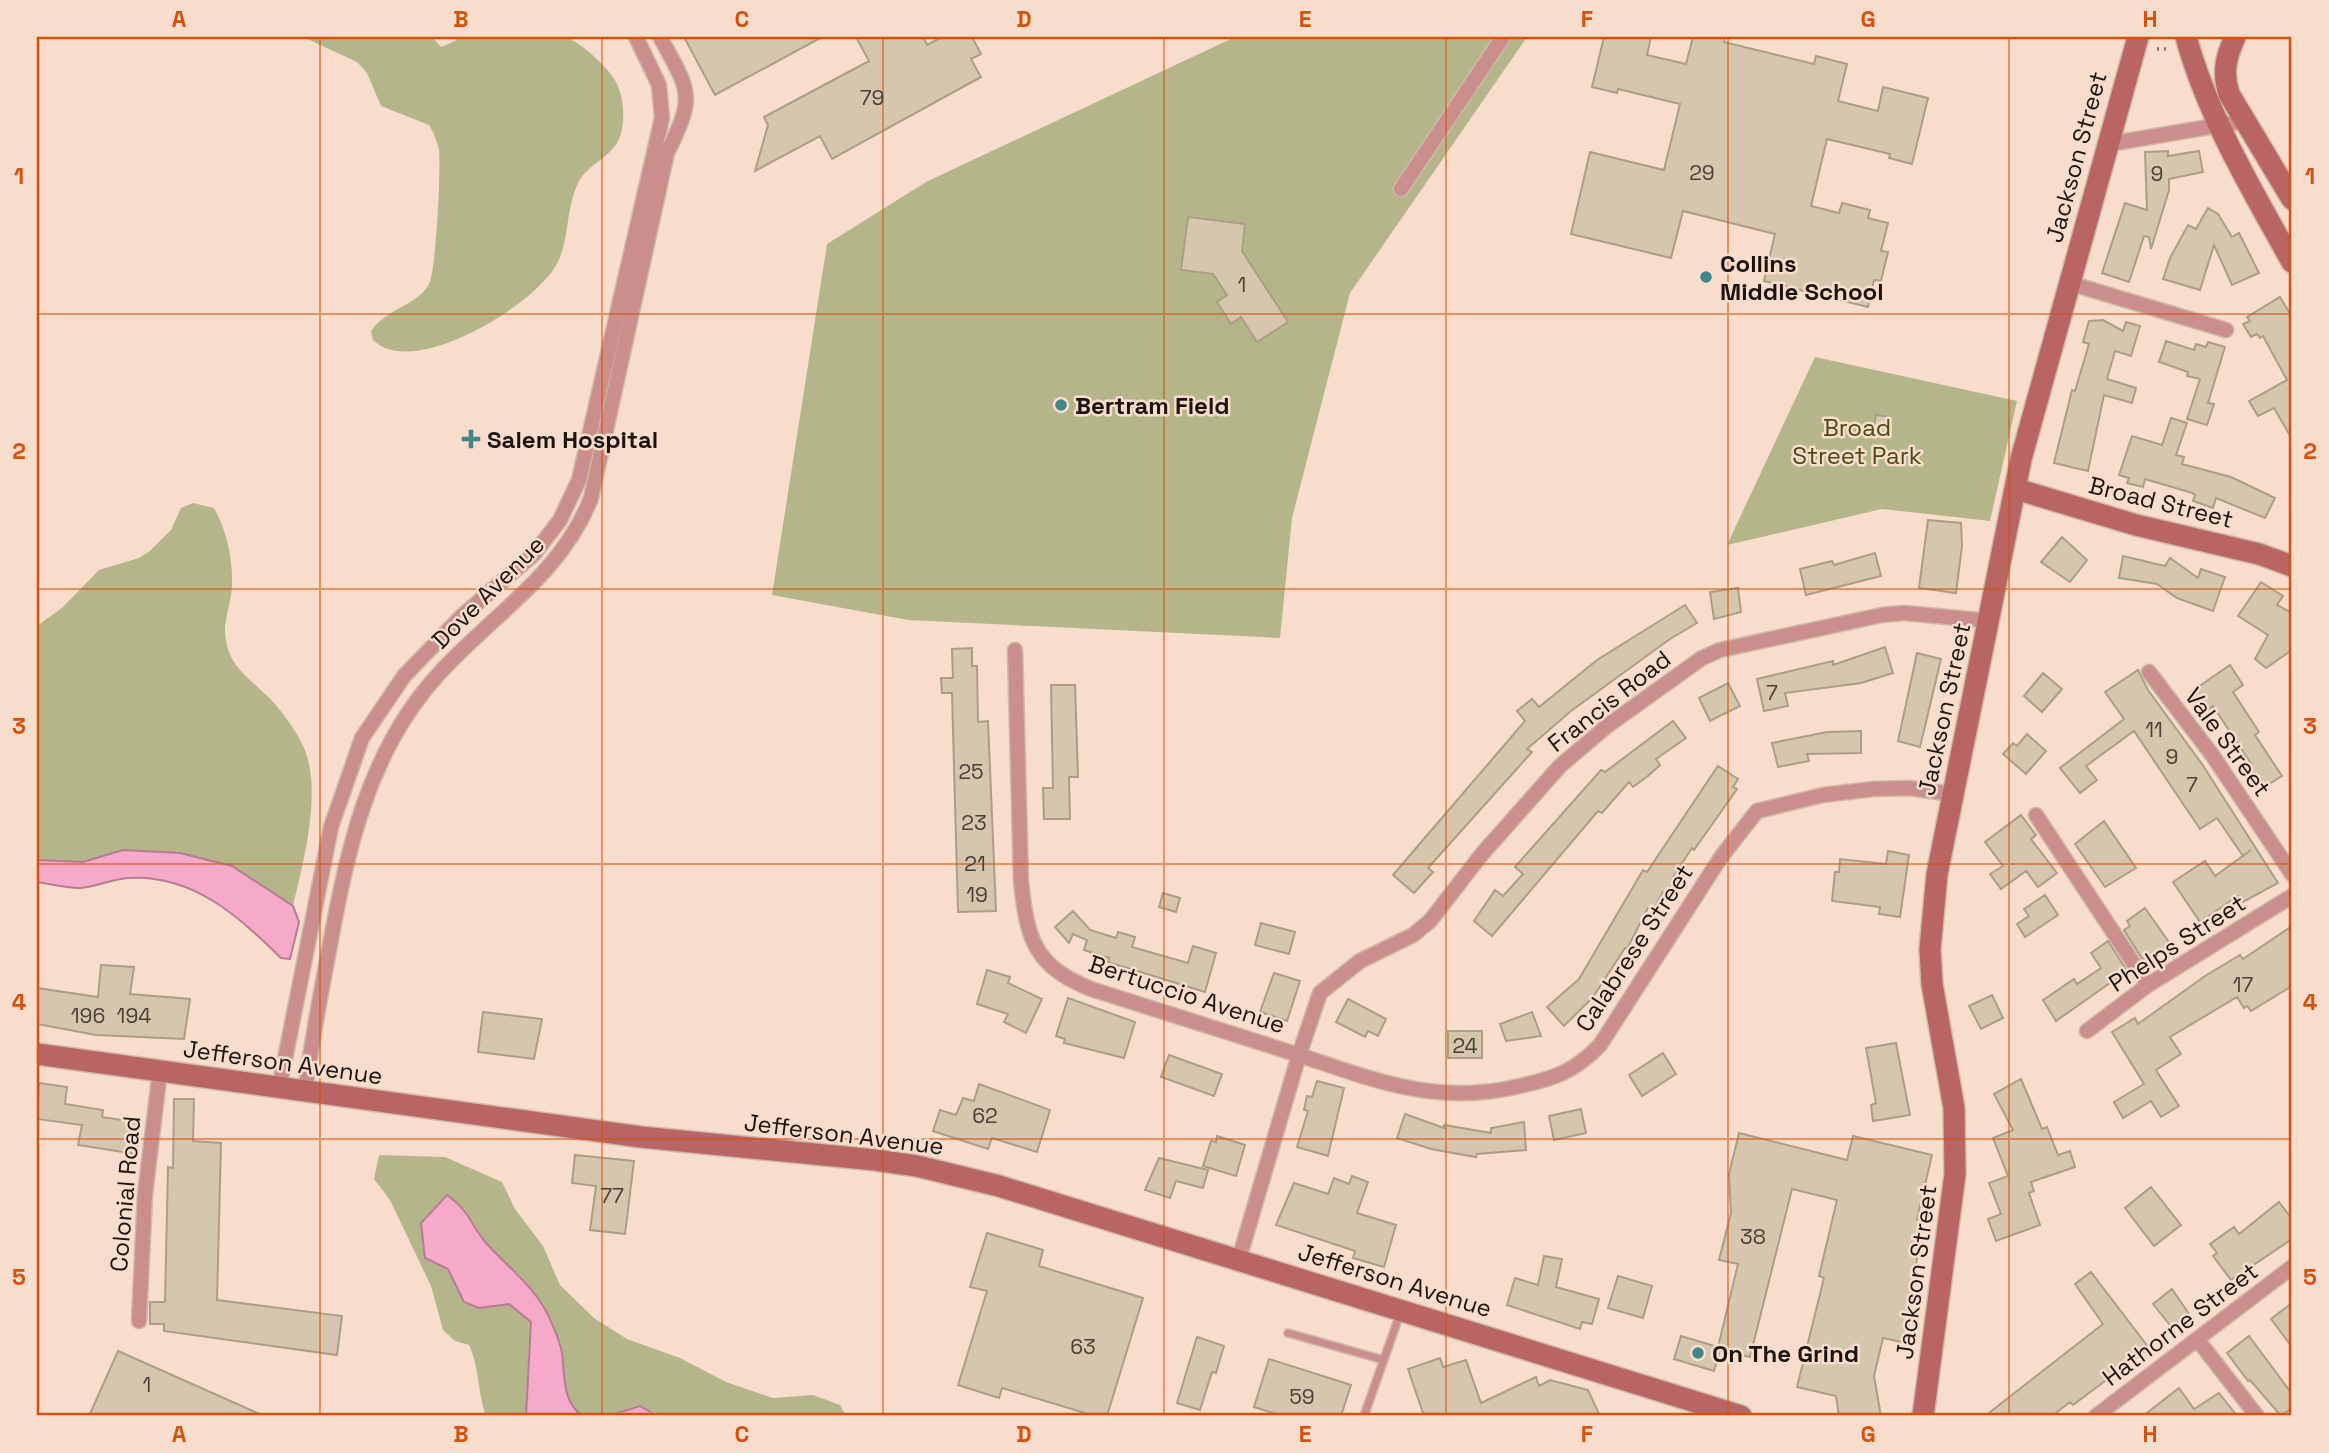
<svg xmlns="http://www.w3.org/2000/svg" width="2329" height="1453" font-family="'Space Grotesk',sans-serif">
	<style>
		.green { fill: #b4b68a }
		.water { fill: #f7a9ca; stroke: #b57c92; stroke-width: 2 }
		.building { fill: #d5c6ad; stroke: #ac9e86; stroke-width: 2 }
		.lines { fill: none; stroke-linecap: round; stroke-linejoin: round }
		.lane-casing { stroke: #d0b9ab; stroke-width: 10 }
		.street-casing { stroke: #d0b9ab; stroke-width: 17 }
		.secondary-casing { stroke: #d0b9ab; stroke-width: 24 }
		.path { stroke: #847268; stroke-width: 3.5; stroke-dasharray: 2 5; stroke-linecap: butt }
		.lane { stroke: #ca8f8d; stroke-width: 7 }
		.street { stroke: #ca8f8d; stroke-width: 14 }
		.secondary { stroke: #b96563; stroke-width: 21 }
		.grid { fill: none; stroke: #d4520c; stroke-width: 2; stroke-opacity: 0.55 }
		.poi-dot { fill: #3f878a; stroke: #f8ddcd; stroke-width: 2.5 }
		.labels { text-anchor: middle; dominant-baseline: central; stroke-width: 5; stroke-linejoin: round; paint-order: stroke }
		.number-label { font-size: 21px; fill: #4a4036 }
		.street-label { font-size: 24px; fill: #1c130e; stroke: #f8ddcd }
		.poi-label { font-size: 24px; font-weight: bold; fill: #1c130e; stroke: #f8ddcd; text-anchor: start }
		.park-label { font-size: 24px; fill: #494a0f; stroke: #f8ddcd }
		.neatline { fill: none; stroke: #d4520c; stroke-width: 2.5 }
		.grid-label { font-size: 23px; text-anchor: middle; font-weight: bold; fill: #d4520c }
	</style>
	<rect width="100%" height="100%" fill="#f8ddcd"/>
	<path class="green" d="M303 37H432L441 47 455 41 458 37C488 37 535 32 564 37 578 39 610 69 616 82 624 97 626 123 619 139 611 157 589 164 579 181 565 208 570 244 555 267 532 306 413 380 373 340L371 331C388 307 417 306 429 284 436 271 441 169 439 150 437 141 434 133 429 125L381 106 367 73 357 62Z
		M1235 37H1527L1350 293 1292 518 1280 638 908 620 772 595 827 244 926 182Z
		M1815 357 2017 401 1990 521 1882 509 1727 545Z
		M193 503 214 508C228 532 235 568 231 595 227 619 221 627 229 652 236 672 261 688 275 704 288 720 305 742 309 764 318 806 303 864 293 906L267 891 123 850 83 862 37 860V626L63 607 99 570 139 558 150 551 171 530 181 508Z
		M379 1155 445 1157 502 1182 515 1209 543 1246 560 1285 594 1318 627 1339 680 1358 726 1382 773 1398 813 1395 840 1405 846 1416H689C669 1410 665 1421 640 1406L614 1415 582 1416 572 1408 565 1390 561 1349 529 1285 486 1243 464 1208H433L426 1220 425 1258 448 1269 464 1302 479 1308 509 1304 532 1322 526 1416H486C477 1391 480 1369 469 1345L455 1341 443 1330 431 1286 390 1200 374 1179Z"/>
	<path class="water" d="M123 850 180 853 232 866 293 906 299 922 290 959 281 958C238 916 193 874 128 878 112 879 96 887 80 888 66 888 50 884 37 882V860L83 862Z
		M447 1195C472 1213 470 1225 487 1244 509 1268 535 1287 549 1317 554 1328 560 1341 562 1353 565 1377 562 1400 582 1416H526L531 1322 509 1304 479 1308 464 1302 448 1269 425 1258 421 1223Z
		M640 1406 657 1416H608Z"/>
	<path class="building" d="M684 37H822L715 95Z
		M856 37H923L927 45 942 37H972L981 54 971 59 981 77 832 159 820 136 755 171 768 125 764 117 869 61Z
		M1604 37H1651L1647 55 1686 64 1693 37H1725L1724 42 1814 64 1816 56 1847 64 1838 101 1878 111 1883 87 1928 98 1912 164 1889 158 1890 154 1827 139 1811 206 1839 213 1842 203 1870 210 1868 218 1888 223 1881 251 1888 252 1881 281 1874 280 1868 307 1764 281 1775 234 1683 211 1671 258 1571 234 1590 152 1664 170 1680 104 1618 89 1617 93 1592 87Z
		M2168 151V156L2199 151 2203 172 2169 179V190L2151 249 2149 237 2144 236 2129 282 2102 273 2125 203 2147 210 2145 152Z
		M2208 208 2218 214 2232 237 2239 233 2259 273 2232 285 2214 245 2200 290 2163 279 2170 258 2188 225 2196 229Z
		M1188 217 1245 224 1242 251 1288 322 1257 342 1241 317 1231 324 1217 302 1227 295 1213 274 1181 270Z
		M2280 297 2292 317V439L2274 408 2258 416 2249 401 2287 380 2263 336 2260 338 2257 334 2251 337 2243 324 2250 321 2247 317Z
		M2103 320 2123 331 2126 322 2140 326 2131 356 2115 351 2107 379 2136 388 2132 403 2104 395 2088 471 2054 463 2072 390 2075 391 2089 344 2083 342 2089 321Z
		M2166 341 2194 350 2196 344 2206 347 2208 342 2225 347 2208 403 2214 404 2207 425 2187 419 2200 379 2187 376 2188 372 2159 362Z
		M1876 415 1890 417 1887 433 1873 431Z
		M2171 418 2187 423 2176 455 2184 457 2182 464 2231 477 2275 498 2265 518 2216 498 2213 508 2193 501 2195 495 2192 493 2145 479 2143 487 2127 483 2129 478 2119 475 2132 436 2162 445Z
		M1928 520 1961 523 1962 546 1956 593 1919 588Z
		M2062 537 2087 560 2070 582 2041 562Z
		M1875 553 1881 576 1806 595 1800 569 1832 561 1834 565Z
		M2123 556 2165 566 2170 558 2198 578 2201 569 2225 577 2213 611 2177 598 2157 584 2119 578Z
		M2261 582 2283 596 2277 605 2292 613V650L2266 668 2255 659 2268 635 2238 616Z
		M1738 588 1741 612 1714 619 1710 592Z
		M1685 605 1697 623 1670 639 1571 711 1527 749 1532 752 1428 868 1433 872 1414 893 1393 875 1525 721 1517 711 1532 699 1539 707 1597 660Z
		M1885 647 1893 673 1861 683 1785 693 1788 706 1764 711 1757 679 1833 661V665Z
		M972 648V666H977L978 722 988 721 996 911 958 912 952 693H942L941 678H953L952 649Z
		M1917 653 1941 659 1920 747 1898 741Z
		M2230 665 2243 685 2233 692 2259 732 2255 735 2282 776 2263 788 2248 766 2251 764 2213 706 2205 712 2191 692Z
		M2138 670 2148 690 2202 764 2278 883 2243 902 2238 896 2200 922 2173 882 2205 861 2215 876 2251 850 2243 856 2217 818 2200 829 2134 731 2086 766 2097 780 2080 793 2060 768 2124 719 2105 692Z
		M2043 673 2062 689 2042 712 2024 696Z
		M1728 683 1740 706 1710 721 1699 698Z
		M1051 685H1075L1078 777H1069L1070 819H1044L1043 788H1053Z
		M1673 721 1686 738 1656 759 1660 765 1648 776 1633 787 1629 782 1602 813 1598 811 1492 936 1474 921 1495 890 1503 896 1523 874 1515 867 1601 770 1605 772Z
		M1861 731V753L1807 754 1809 761 1778 767 1772 743 1827 732Z
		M2027 734 2046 751 2026 774 2003 754 2013 743 2017 746Z
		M1718 766 1738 779 1733 787 1737 789 1694 850 1692 848 1673 877 1676 879 1666 894 1663 892 1653 910 1648 908 1627 949 1625 948 1593 997 1564 1026 1547 1007 1579 979 1643 870 1647 872Z
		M2021 815 2036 835 2031 839 2057 873 2038 887 2026 871 2001 889 1990 874 2003 866 1985 842Z
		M2104 821 2136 868 2105 887 2075 844Z
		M1888 851 1909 855 1900 917 1879 914 1880 907 1832 901 1835 872H1839L1840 859 1886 864Z
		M1163 893 1180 898 1176 912 1159 907Z
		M2045 895 2058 915 2025 937 2017 924 2029 916 2024 909Z
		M2145 908 2171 945 2153 958 2150 954 2143 960 2124 930 2130 926 2127 921Z
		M1073 911 1090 930 1116 938 1118 932 1135 937 1132 947 1188 963 1193 946 1216 953 1205 992 1108 962 1109 958 1084 950 1087 940 1073 934 1069 943 1055 927Z
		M1261 923 1295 932 1289 954 1255 945Z
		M2292 926V986L2251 1011 2247 1006 2244 1008 2237 997 2170 1037 2181 1054 2156 1070 2179 1106 2161 1117 2151 1101 2123 1118 2114 1102 2144 1084 2112 1032 2135 1018 2138 1024 2205 976 2240 955 2243 959Z
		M2108 941 2127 971 2056 1021 2043 1000 2074 979 2077 984 2101 968 2091 953Z
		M101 965 134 967 130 994 190 999 184 1039 96 1035 37 1024V988L98 997Z
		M987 970 1010 977 1008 983 1042 999 1026 1033 1004 1022 1008 1014 977 1004Z
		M1274 973 1300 981 1287 1021 1260 1012Z
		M1992 995 2003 1018 1981 1029 1969 1006Z
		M1068 998 1135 1022 1124 1058 1064 1043 1065 1039 1056 1036Z
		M1348 999 1386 1019 1378 1036 1368 1031 1365 1037 1336 1022Z
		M483 1012 542 1019 534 1059 478 1052Z
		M1532 1012 1541 1036 1506 1041 1500 1024Z
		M1448 1031H1482V1058H1448Z
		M1896 1043 1910 1115 1873 1121 1871 1105 1876 1103 1866 1048Z
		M1663 1053 1676 1074 1642 1096 1629 1075Z
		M1169 1055 1222 1074 1214 1096 1161 1077Z
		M2021 1079 2042 1129 2047 1127 2058 1155 2070 1151 2075 1167 2031 1182 2034 1191 2029 1193 2040 1225 1996 1241 1988 1219 2001 1214 1989 1183 2008 1176 1993 1138 2013 1130 1994 1094Z
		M1317 1081 1344 1088 1328 1156 1297 1147 1308 1111 1304 1110 1307 1096 1312 1097Z
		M39 1083 67 1087 65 1104 103 1110 102 1117 141 1123 136 1154 78 1145 82 1125 37 1119Z
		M979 1084 1050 1110 1037 1152 992 1138 988 1149 933 1131 940 1110 956 1115 963 1098 974 1101Z
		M174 1099H194L193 1141 221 1143 217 1300 342 1316 337 1355 164 1331V1324H150V1302H165L168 1167 173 1168Z
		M1581 1109 1586 1133 1554 1140 1549 1116Z
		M1405 1114 1444 1128V1125L1491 1133V1128L1524 1122 1526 1150 1477 1154 1476 1157 1431 1149 1397 1138Z
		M1739 1133 1847 1160 1853 1136 1932 1155 1917 1219 1922 1220 1906 1343 1883 1338 1874 1376 1881 1416H1839L1836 1396 1797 1387 1824 1278 1819 1276 1837 1200 1792 1189 1750 1357 1720 1350 1714 1371 1674 1359 1681 1336 1718 1347 1738 1264 1719 1260 1731 1213 1729 1174Z
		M1217 1136 1245 1145 1236 1176 1203 1166 1211 1141 1216 1142Z
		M575 1155 634 1161 625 1234 590 1230 596 1186 572 1183Z
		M1159 1158 1208 1170 1203 1188 1176 1181 1170 1198 1145 1190Z
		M1352 1176 1368 1182 1357 1213 1396 1225 1384 1267 1353 1258 1355 1251 1276 1225 1294 1183 1328 1194 1334 1178 1349 1184Z
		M2151 1187 2181 1225 2154 1246 2125 1208Z
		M2279 1202 2292 1219V1239L2231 1280 2213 1256 2217 1253 2210 1244 2234 1227 2239 1234Z
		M987 1233 1043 1250 1039 1266 1143 1298 1107 1416H1095L1002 1388 999 1398 958 1385 987 1291 970 1287Z
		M1544 1256 1562 1259 1556 1287 1599 1299 1592 1324 1582 1322 1580 1329 1507 1305 1515 1278 1538 1285Z
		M2091 1272 2149 1348 2073 1405 2070 1402 2052 1416H1985L2103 1324 2075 1284Z
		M1618 1276 1652 1286 1643 1318 1608 1308Z
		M2172 1289 2191 1317 2173 1329 2153 1304Z
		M2292 1303V1347L2271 1319Z
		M2249 1336 2292 1394V1408L2281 1416 2250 1380 2248 1381 2227 1353Z
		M1197 1337 1224 1346 1216 1373 1212 1372 1200 1410 1177 1403Z
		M118 1351 264 1416H89Z
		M1440 1358 1443 1367 1466 1360 1481 1403 1536 1377 1539 1386 1550 1380 1588 1390 1600 1416H1424L1408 1369Z
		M1269 1359 1351 1385 1341 1416H1282L1254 1407Z
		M2179 1388 2194 1409 2219 1393 2237 1416H2143Z"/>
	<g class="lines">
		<g class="lane-casing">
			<path id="lane" d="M1288 1333 1384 1360
				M1364 1416 1400 1314"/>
		</g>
		<g class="street-casing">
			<path id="street" d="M2109 144 2244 121
				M1401 189 1503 37
				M2069 283 2226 330
				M1015 650 1021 881C1027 939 1034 966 1091 989L1299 1055 1239 1259
				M2149 672 2213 756 2292 874
				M1952 794 1909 788 1873 789 1823 795 1757 811 1721 857 1600 1045C1574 1072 1555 1078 1520 1086 1437 1106 1377 1081 1299 1055L1320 993 1360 961 1413 935 1430 921 1482 854 1560 766 1607 726 1702 658 1720 650 1882 615 1904 613 1991 621
				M2036 815 2148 985
				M2087 1031 2148 985 2292 896
				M279 1089 331 827 362 738 404 676 462 616 534 554 560 520 579 480 662 118 659 85 636 37
				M305 1092C311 1044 320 998 329 950 347 852 367 754 436 677 489 617 561 576 591 498L667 153C696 95 690 92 660 37
				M139 1321 145 1194 160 1071
				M2197 1339 2257 1416
				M2096 1416 2292 1267"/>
		</g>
		<g class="secondary-casing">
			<path id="secondary" d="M2186 37C2208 117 2252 190 2292 262
				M2235 37C2226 57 2222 72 2229 94L2292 199
				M2016 489 2136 525 2259 554 2292 566
				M37 1054 641 1137 875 1160 917 1166 999 1186 1741 1416
				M1923 1416 1955 1174 1954 1108 1932 984 1930 949 1937 874 2021 459 2138 37"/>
		</g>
		<path class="path" d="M2157 49H2169"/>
		<use href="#lane" class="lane"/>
		<use href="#street" class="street"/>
		<use href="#secondary" class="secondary"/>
	</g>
	<path class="grid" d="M320 37V1416M602 37V1416M883 37V1416M1164 37V1416M1446 37V1416M1728 37V1416M2009 37V1416M37 314H2292M37 589H2292M37 864H2292M37 1139H2292"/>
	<g class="poi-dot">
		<circle cx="1706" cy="277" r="7"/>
		<circle cx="1061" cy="405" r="7"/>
		<path d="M467.5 428.5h7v7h7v7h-7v7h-7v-7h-7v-7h7z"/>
		<circle cx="1698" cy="1353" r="7"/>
	</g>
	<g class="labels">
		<g class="number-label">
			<text x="872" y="97">79</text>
			<text x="1702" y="172">29</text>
			<text x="2157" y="173">9</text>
			<text x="1242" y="284">1</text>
			<text x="1772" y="692">7</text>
			<text x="2154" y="729">11</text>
			<text x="2172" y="756">9</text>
			<text x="971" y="771">25</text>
			<text x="2192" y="784">7</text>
			<text x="974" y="822">23</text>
			<text x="975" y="863">21</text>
			<text x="977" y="894">19</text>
			<text x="2243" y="984">17</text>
			<text x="88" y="1015">196</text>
			<text x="134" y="1015">194</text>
			<text x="1465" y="1045">24</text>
			<text x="985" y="1115">62</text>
			<text x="612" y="1195">77</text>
			<text x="1753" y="1236">38</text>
			<text x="1083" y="1346">63</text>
			<text x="147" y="1384">1</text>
			<text x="1302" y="1396">59</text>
		</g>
		<g class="street-label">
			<text transform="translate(2076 157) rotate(-75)">Jackson Street</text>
			<text transform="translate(2161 502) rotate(14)">Broad Street</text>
			<text transform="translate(488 592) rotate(-45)">Dove Avenue</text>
			<text transform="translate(1609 701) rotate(-38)">Francis Road</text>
			<text transform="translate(1944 709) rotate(-78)">Jackson Street</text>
			<text transform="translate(2228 742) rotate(54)">Vale Street</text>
			<text transform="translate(2177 943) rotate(-33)">Phelps Street</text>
			<text transform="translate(1634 948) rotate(-57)">Calabrese Street</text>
			<text transform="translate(1187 994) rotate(18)">Bertuccio Avenue</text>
			<text transform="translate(283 1062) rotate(8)">Jefferson Avenue</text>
			<text transform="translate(844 1134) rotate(7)">Jefferson Avenue</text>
			<text transform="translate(125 1194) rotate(-85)">Colonial Road</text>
			<text transform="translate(1916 1272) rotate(-82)">Jackson Street</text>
			<text transform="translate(1395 1280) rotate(17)">Jefferson Avenue</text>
			<text transform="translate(2180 1324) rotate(-37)">Hathorne Street</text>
		</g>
		<g class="poi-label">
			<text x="1720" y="263">Collins<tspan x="1720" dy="28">Middle School</tspan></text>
			<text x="1075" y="405">Bertram Field</text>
			<text x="487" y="439">Salem Hospital</text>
			<text x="1712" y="1353">On The Grind</text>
		</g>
		<g class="park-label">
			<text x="1857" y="427">Broad<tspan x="1857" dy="28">Street Park</tspan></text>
		</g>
	</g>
	<rect width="2329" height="1453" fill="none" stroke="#f8ddcd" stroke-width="77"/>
	<rect x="38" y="38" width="2252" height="1376" class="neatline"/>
	<g class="grid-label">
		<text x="179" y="27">A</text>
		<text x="461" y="27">B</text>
		<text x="742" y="27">C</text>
		<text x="1024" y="27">D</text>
		<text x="1305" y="27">E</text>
		<text x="1587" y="27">F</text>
		<text x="1868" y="27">G</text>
		<text x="2150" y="27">H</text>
		<text x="19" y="184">1</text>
		<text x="2310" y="184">1</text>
		<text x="19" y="459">2</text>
		<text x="2310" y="459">2</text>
		<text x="19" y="734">3</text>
		<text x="2310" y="734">3</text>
		<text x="19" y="1010">4</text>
		<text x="2310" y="1010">4</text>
		<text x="19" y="1285">5</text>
		<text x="2310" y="1285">5</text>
		<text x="179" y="1442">A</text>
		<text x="461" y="1442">B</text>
		<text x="742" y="1442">C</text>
		<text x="1024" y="1442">D</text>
		<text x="1305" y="1442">E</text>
		<text x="1587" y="1442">F</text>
		<text x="1868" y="1442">G</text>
		<text x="2150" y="1442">H</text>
	</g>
</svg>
